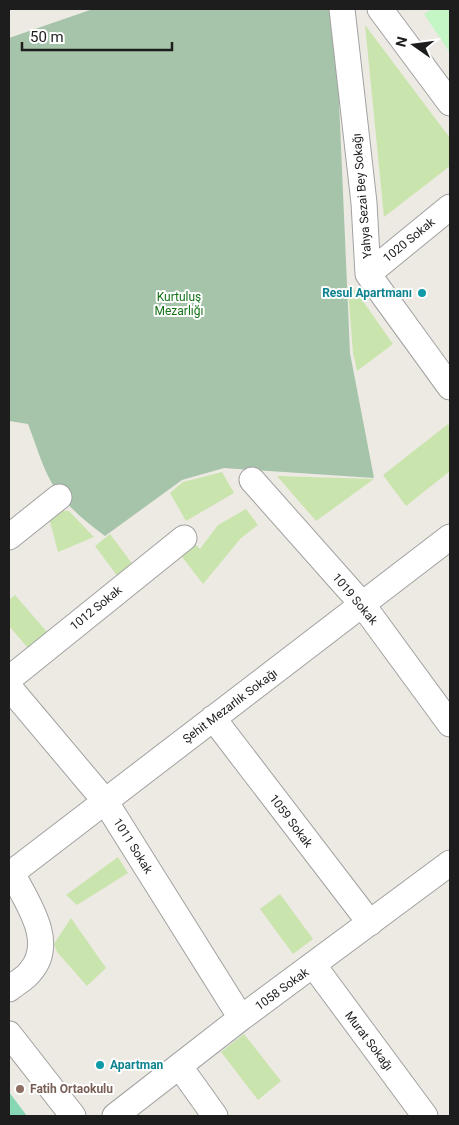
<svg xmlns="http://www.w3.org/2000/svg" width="459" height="1125" font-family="Roboto,sans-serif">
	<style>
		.grass { fill: #cae4ad }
		.cemetery { fill: #a6c4a9 }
		.park { fill: #c3f5c5 }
		.pitch { fill: #87d7b4 }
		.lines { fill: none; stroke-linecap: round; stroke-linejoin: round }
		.minor-casing { stroke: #a1a1a1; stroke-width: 27 }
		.minor { stroke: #fff; stroke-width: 25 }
		.culture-dot { fill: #0f9aa8; stroke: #fff; stroke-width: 2 }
		.education-dot { fill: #8d6e63; stroke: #fff; stroke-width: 2 }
		.labels { text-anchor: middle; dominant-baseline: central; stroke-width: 4; stroke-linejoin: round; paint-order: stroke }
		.street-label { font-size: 12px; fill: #1d1d1d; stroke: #fff }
		.culture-label { font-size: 12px; font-weight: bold; fill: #0d838f; stroke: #fff; text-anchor: end }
		.park-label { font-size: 12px; fill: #147217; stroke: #fff }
		.education-label { font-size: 12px; font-weight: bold; fill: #785e54; stroke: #fff; text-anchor: start }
	</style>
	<rect width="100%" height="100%" fill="#edeae3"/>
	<path class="grass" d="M365 25 450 138V166L384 217Z
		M353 287 393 344 357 371 353 353 348 289Z
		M448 424 450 428V471L406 506 383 475Z
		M222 472 234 493 186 521 170 493 183 482Z
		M277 476 374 479 316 521Z
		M246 509 258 525 241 538 203 584 179 553 190 539 200 549 218 525Z
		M47 510 69 511 94 537 58 552Z
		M110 534 134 566 118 577 95 546Z
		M15 595 47 632 28 648 9 626V600Z
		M118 857 128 873 77 905 66 895Z
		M280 894 313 939 293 954 260 909Z
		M71 918 106 968 87 986 57 952 54 944Z
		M244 1034 281 1081 258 1100 221 1052Z"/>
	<path class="cemetery" d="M93 9H335L350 353 374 478 224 468 182 480 105 536C86 522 66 506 53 485 42 467 36 444 28 424L9 421V38Z"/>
	<path class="park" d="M432 9H450V53L424 14Z"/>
	<path class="pitch" d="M9 1092 27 1116H9Z"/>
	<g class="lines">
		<g class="minor-casing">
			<path id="minor" d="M342 9 364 203 368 274 450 387
				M380 9 450 103
				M368 274 450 207
				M252 480 362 604 450 724
				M9 537 59 497
				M9 679 184 538
				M9 687 105 801 241 1018
				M213 718 370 923
				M9 875 450 537
				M314 966 425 1116
				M9 989C16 983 25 979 30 972 57 942 26 901 12 873
				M9 1034 73 1116
				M180 1067 215 1116
				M115 1116 241 1018 450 863"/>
		</g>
		<use href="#minor" class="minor"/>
	</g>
	<g class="culture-dot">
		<circle cx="422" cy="293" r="5"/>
		<circle cx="100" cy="1065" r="5"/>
	</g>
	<circle class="education-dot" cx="20" cy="1089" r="5"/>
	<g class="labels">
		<g class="street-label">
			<text transform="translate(362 196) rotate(-95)">Yahya Sezai Bey Sokağı</text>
			<text transform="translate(409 240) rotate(-39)">1020 Sokak</text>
			<text transform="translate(355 599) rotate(50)">1019 Sokak</text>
			<text transform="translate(96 608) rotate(-39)">1012 Sokak</text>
			<text transform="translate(230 706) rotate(-37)">Şehit Mezarlık Sokağı</text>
			<text transform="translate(291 821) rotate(53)">1059 Sokak</text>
			<text transform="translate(133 846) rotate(58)">1011 Sokak</text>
			<text transform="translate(282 989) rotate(-36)">1058 Sokak</text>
			<text transform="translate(369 1041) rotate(53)">Murat Sokağı</text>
		</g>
		<g class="culture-label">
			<text x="412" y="293">Resul Apartmanı</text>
			<text x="110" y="1065" text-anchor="start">Apartman</text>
		</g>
		<g class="park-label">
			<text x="179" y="297">Kurtuluş<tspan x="179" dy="14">Mezarlığı</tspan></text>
		</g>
		<g class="education-label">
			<text x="30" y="1089">Fatih Ortaokulu</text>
		</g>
	</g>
	<rect width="459" height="1125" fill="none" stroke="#1d1d1d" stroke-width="20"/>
	<g transform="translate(414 45) rotate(284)" stroke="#ffffff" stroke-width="4" paint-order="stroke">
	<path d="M0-4L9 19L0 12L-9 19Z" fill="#1d1d1d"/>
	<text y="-8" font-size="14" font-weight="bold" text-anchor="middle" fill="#1d1d1d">N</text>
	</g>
	<path d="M22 42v8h150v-8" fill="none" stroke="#1d1d1d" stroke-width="2.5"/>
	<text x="30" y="42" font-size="15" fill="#1d1d1d" stroke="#ffffff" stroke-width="4" paint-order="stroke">50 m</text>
</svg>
